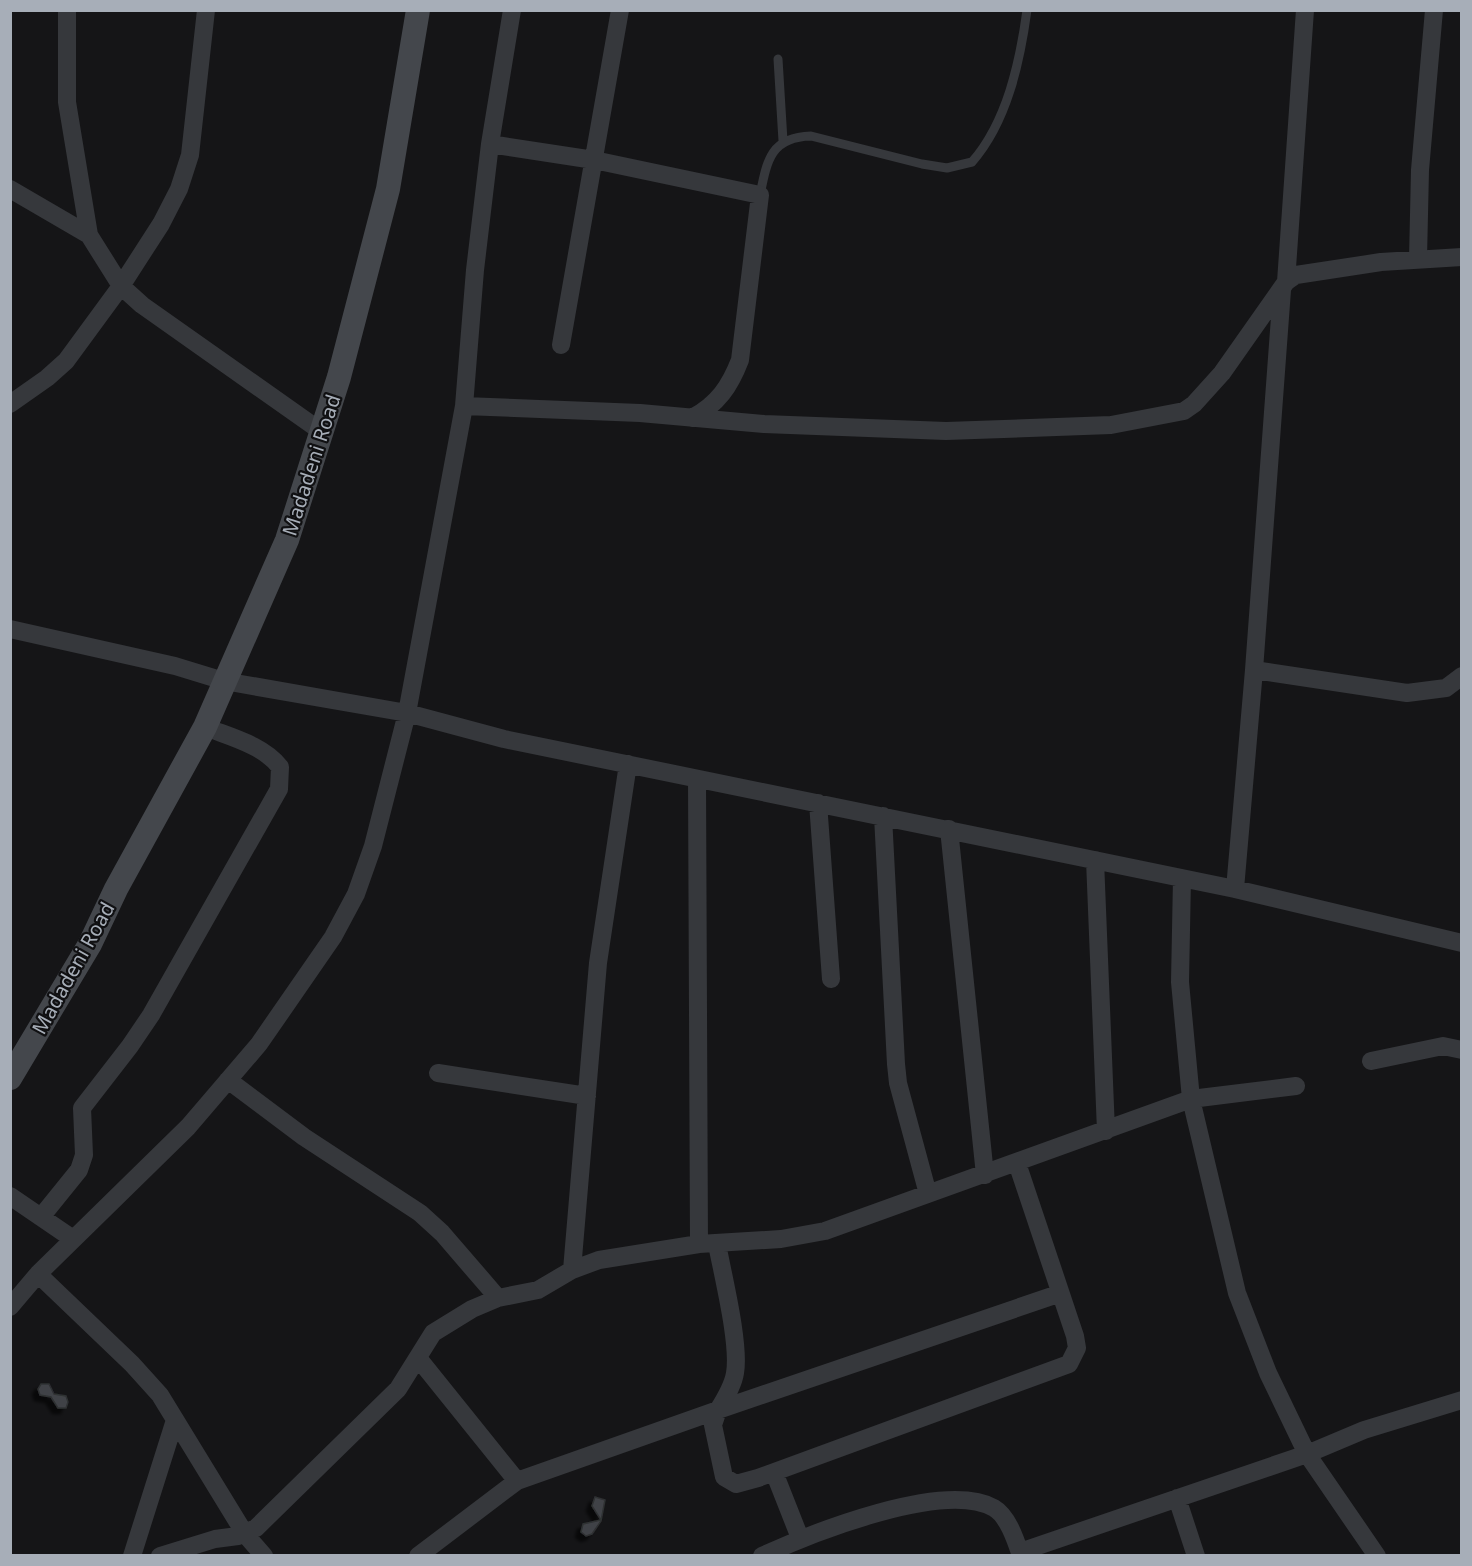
<svg xmlns="http://www.w3.org/2000/svg" width="1472" height="1566" font-family="'Noto Sans',sans-serif">
	<style>
		.building { fill: #414347; stroke: #2f3033; stroke-width: 1.5; filter: url(#shadow) }
		.lines { fill: none; stroke-linecap: round; stroke-linejoin: round }
		.lane { stroke: #36383c; stroke-width: 9 }
		.street { stroke: #36383c; stroke-width: 18 }
		.secondary { stroke: #44474c; stroke-width: 24 }
		.labels { text-anchor: middle; dominant-baseline: central; stroke-width: 4.5; stroke-linejoin: round; paint-order: stroke }
		.street-label { font-size: 20px; fill: #a7aeb8; stroke: #101012 }
	</style>
	<defs>
		<filter id="shadow"><feDropShadow dx="-5.5" dy="5.5" stdDeviation="1.5" flood-color="#0009"/></filter>
	</defs>
	<rect width="100%" height="100%" fill="#151517"/>
	<path class="building" d="M41 1384H49L54 1394 66 1396 68 1402 66 1408H58L51 1397 40 1395 38 1389Z
		M595 1497 605 1500 601 1521 592 1534 586 1536 581 1532 583 1524 601 1520 592 1506Z"/>
	<g class="lines">
		<path class="lane" d="M778 59 783 141
			M760 195C767 160 771 137 811 136L922 164 947 168 972 162C1007 122 1020 62 1027 10"/>
		<path class="street" d="M67 10V102L89 235
			M490 144 594 160 760 195 740 360C730 386 718 404 692 418
			M10 189 89 235 121 286 142 305 322 432
			M1418 259 1420 170 1434 10
			M1286 282 1305 10
			M561 345 620 10
			M10 404 47 378 66 361 121 286 161 224 179 189 190 155 206 10
			M464 406 640 413 764 424 946 431 1111 425 1184 411 1194 404 1222 373 1286 282 1296 275 1381 262 1462 257
			M10 629 175 666 224 681 407 713 504 739 1235 889 1462 943
			M1254 670 1407 693 1446 688 1462 676
			M697 779 699 1244
			M818 803 831 979
			M883 816 896 1064 898 1083 928 1194
			M949 829 985 1175
			M1095 860 1106 1131
			M1182 878 1180 982 1191 1099 1237 1293 1268 1373 1307 1454 1377 1556
			M1235 889 1254 670 1282 290
			M1371 1061 1443 1046 1462 1050
			M438 1073 587 1096
			M228 1080 304 1137 420 1213 442 1233 498 1298 538 1290 572 1270 599 1260 699 1244 781 1239 825 1231 1191 1099 1296 1086
			M1017 1163 1075 1336 1077 1348 1069 1364 758 1478 736 1484 724 1477 713 1425 718 1410 1058 1294
			M10 1196 73 1239
			M41 1217 79 1170 84 1155 82 1108 130 1046 151 1015 279 789 280 767C263 745 230 737 205 727
			M572 1270 598 963 628 764
			M38 1274 132 1364 160 1395 245 1534 264 1556
			M10 1307 38 1274 188 1127 259 1044 333 937 356 894 373 846 407 713 464 406 475 270 490 144 512 10
			M418 1358 517 1481
			M774 1472 800 1538
			M1177 1498 1196 1556
			M1020 1552 1307 1454 1364 1430 1462 1400
			M132 1556 175 1420
			M160 1556 215 1539 238 1536 256 1528 398 1389 433 1333 472 1309 498 1298
			M418 1556 517 1481 718 1410C725 1399 733 1386 735 1373 740 1344 723 1276 717 1244
			M762 1556C812 1533 944 1480 994 1508 1008 1516 1016 1541 1021 1556"/>
		<path class="secondary" d="M10 1078 90 944 116 889 205 727 287 540 339 377 388 189 418 10"/>
	</g>
	<g class="labels">
		<g class="street-label">
			<text transform="translate(311 465) rotate(-72)">Madadeni Road</text>
			<text transform="translate(73 968) rotate(-61)">Madadeni Road</text>
		</g>
	</g>
	<rect width="1472" height="1566" fill="none" stroke="#a7aeb8" stroke-width="24"/>
</svg>
